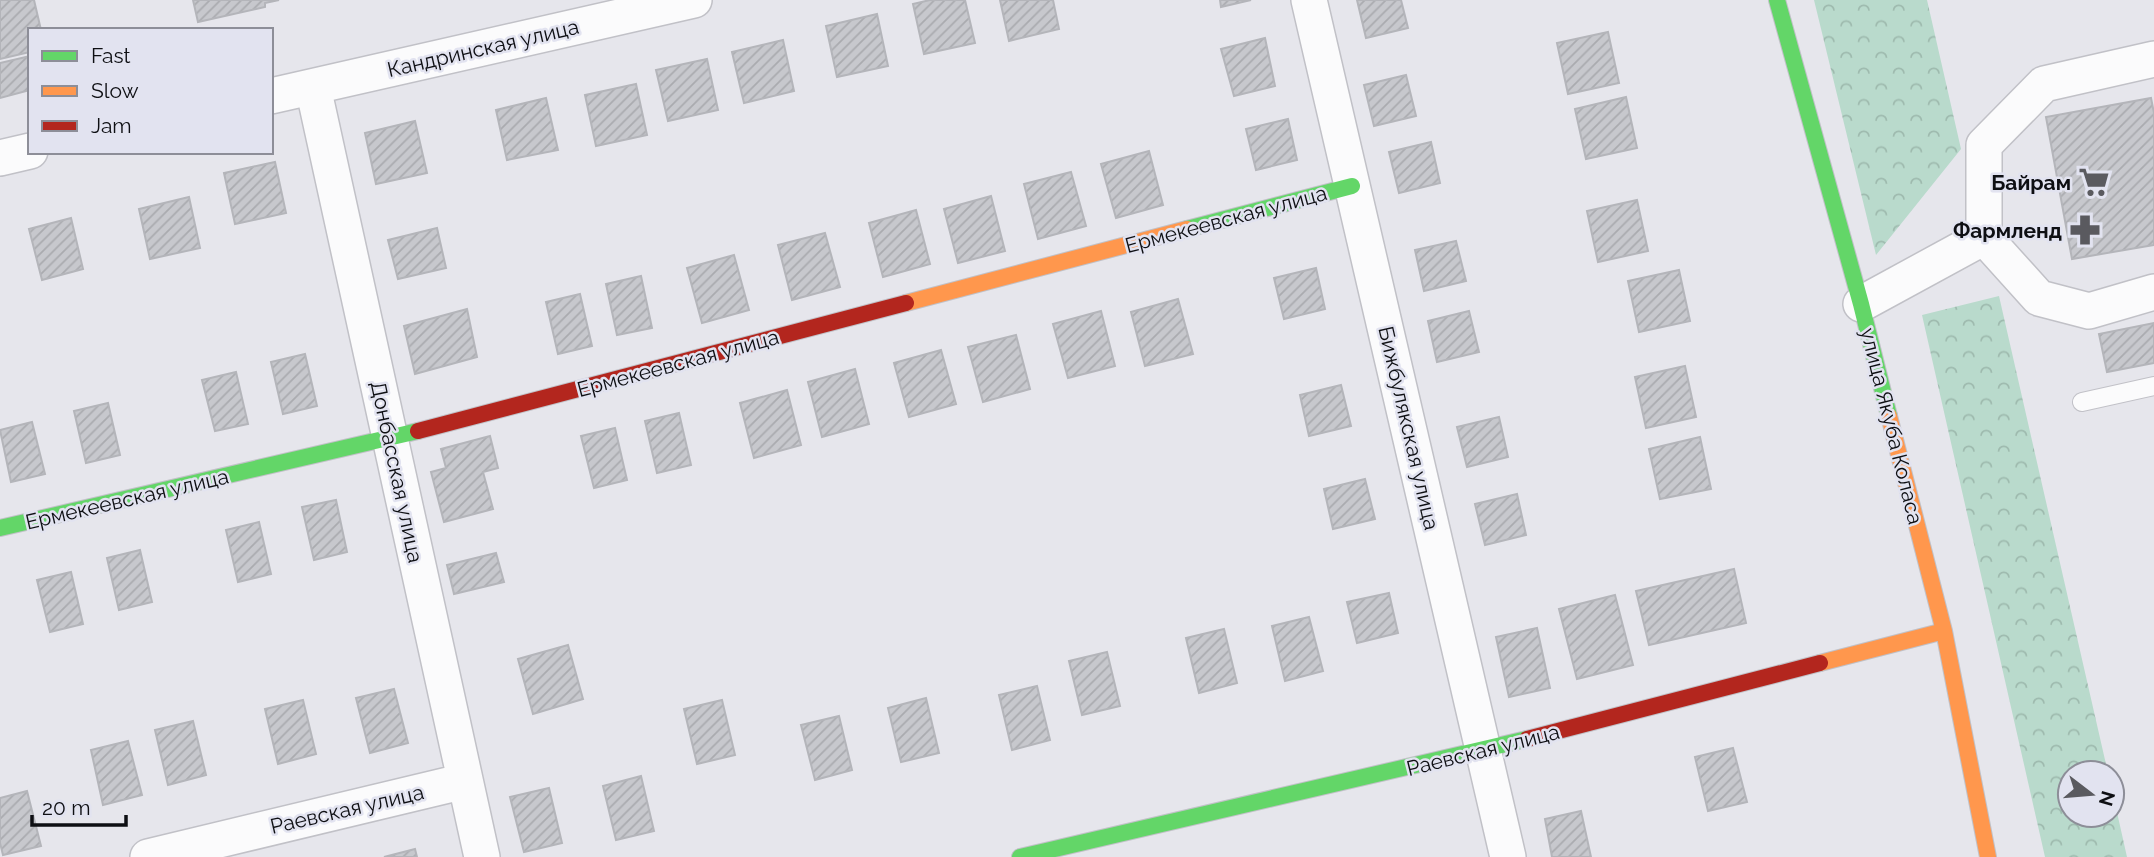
<svg xmlns="http://www.w3.org/2000/svg" width="2154" height="857" font-family="Raleway,sans-serif">
	<style>
		.forest { fill: url(#forest-crowns) }
		.building { fill: url(#building-hatch); stroke: #b4b5ba; stroke-width: 2 }
		.lines { fill: none; stroke-linecap: round; stroke-linejoin: round }
		.lane-casing { stroke: #c1c1c7; stroke-width: 20 }
		.street-casing { stroke: #c1c1c7; stroke-width: 38 }
		.fast-casing { stroke: #c1c1c7; stroke-width: 18 }
		.slow-casing { stroke: #c1c1c7; stroke-width: 18 }
		.jam-casing { stroke: #c1c1c7; stroke-width: 18 }
		.lane { stroke: #fbfbfc; stroke-width: 18 }
		.street { stroke: #fbfbfc; stroke-width: 35 }
		.fast { stroke: #63d668; stroke-width: 16 }
		.slow { stroke: #ff974d; stroke-width: 16 }
		.jam { stroke: #b3261e; stroke-width: 16 }
		.labels { text-anchor: middle; dominant-baseline: central; stroke-width: 5; stroke-linejoin: round; paint-order: stroke }
		.street-label { font-size: 21px; fill: #0e0f13; stroke: #e2e3f0 }
		.poi-label { font-size: 21px; font-weight: bold; fill: #0e0f13; stroke: #e2e3f0; text-anchor: end }
	</style>
	<defs>
		<pattern id="forest-crowns" width="20" height="18" patternUnits="userSpaceOnUse" patternTransform="scale(1.75)"><rect width="20" height="18" fill="#b9dacc"/><path d="M2 6a3 3 0 1 1 6 0M12 15a3 3 0 1 1 6 0" fill="none" stroke="#9ebaae"/></pattern>
		<pattern id="building-hatch" width="6" height="6" patternUnits="userSpaceOnUse" patternTransform="scale(1.75)"><rect width="6" height="6" fill="#c7c8cd"/><path d="M-1 1l2-2M0 6l6-6M5 7l2-2" fill="none" stroke="#aaabaf"/></pattern>
	</defs>
	<rect width="100%" height="100%" fill="#e6e6ec"/>
	<path class="forest" d="M1814 0H1927L1961 149 1876 255Z
		M1999 296 2108 773H2070V815H2112V790L2127 857H2045L1922 315Z"/>
	<path class="building" d="M0 0H34L41 30H30V52L0 59Z
		M193 0H279L265 3V7L198 22Z
		M930 0H965L975 43 924 54 913 4Z
		M1000 0H1053L1059 29 1009 41Z
		M1220 0H1251L1221 7Z
		M1357 0H1401L1408 28 1366 38Z
		M877 14 888 66 837 77 826 26Z
		M1608 32 1619 83 1568 94 1557 43Z
		M1265 38 1275 86 1234 96 1221 49Z
		M783 40 794 91 744 103 732 52Z
		M30 56V90L0 98V63Z
		M707 59 718 110 668 121 656 70Z
		M1406 75 1416 116 1374 126 1364 85Z
		M636 84 647 135 596 146 585 95Z
		M1626 97 1637 148 1586 159 1575 109Z
		M546 98 558 150 507 160 496 110Z
		M2151 98 2154 113V245L2072 259 2046 117Z
		M1288 119 1297 160 1256 170 1246 129Z
		M415 121 427 173 376 184 365 133Z
		M1431 142 1440 183 1399 193 1389 152Z
		M1149 151 1163 205 1116 218 1101 164Z
		M275 162 286 213 235 224 224 173Z
		M1071 172 1086 226 1038 239 1024 184Z
		M991 196 1005 251 958 263 944 209Z
		M189 197 200 248 150 259 139 209Z
		M1637 200 1648 251 1598 262 1587 211Z
		M916 210 930 264 883 277 869 223Z
		M71 218 83 269 42 280 29 229Z
		M437 228 446 268 398 279 388 240Z
		M825 233 840 287 792 300 778 245Z
		M1456 241 1466 281 1424 291 1415 250Z
		M734 255 749 310 702 323 687 268Z
		M1316 268 1325 309 1284 319 1274 278Z
		M1679 270 1690 321 1639 332 1628 281Z
		M641 276 652 328 617 335 606 284Z
		M580 294 592 346 558 354 546 302Z
		M1178 299 1193 354 1145 366 1131 312Z
		M467 309 477 357 415 374 404 326Z
		M1101 311 1115 366 1068 378 1053 324Z
		M1469 311 1479 352 1437 362 1428 321Z
		M2154 323V363L2107 372 2099 334Z
		M1016 335 1030 389 983 402 968 347Z
		M941 350 956 404 909 417 894 363Z
		M305 354 317 406 283 414 271 362Z
		M1685 366 1696 417 1646 428 1635 377Z
		M855 369 869 424 822 437 808 382Z
		M236 372 248 424 215 431 202 380Z
		M1341 385 1351 426 1309 436 1300 395Z
		M787 390 801 445 754 458 740 403Z
		M108 403 120 455 86 463 74 411Z
		M679 413 691 465 657 473 645 421Z
		M1499 417 1508 457 1467 467 1457 427Z
		M32 422 45 474 11 482 0 430Z
		M615 428 627 480 594 488 581 436Z
		M490 436 498 468 483 472 493 509 444 522 431 472 446 468 441 449Z
		M1700 437 1711 489 1660 499 1649 449Z
		M1365 479 1375 519 1333 529 1324 489Z
		M1517 494 1526 535 1485 545 1475 504Z
		M336 500 347 552 314 560 302 507Z
		M259 522 271 574 238 582 226 530Z
		M140 550 152 602 119 610 107 558Z
		M496 553 504 582 454 594 447 565Z
		M1734 569 1746 623 1649 645 1636 591Z
		M71 572 83 624 50 632 37 580Z
		M1389 593 1398 633 1357 643 1347 602Z
		M1615 595 1633 665 1577 679 1559 609Z
		M1309 617 1323 671 1285 681 1272 626Z
		M1537 628 1550 688 1509 697 1496 637Z
		M1224 629 1237 683 1199 693 1186 638Z
		M568 645 583 699 533 714 518 659Z
		M1107 652 1120 706 1082 715 1069 661Z
		M1037 686 1050 740 1012 750 999 695Z
		M394 689 408 743 370 753 356 698Z
		M926 698 939 753 901 762 888 708Z
		M303 700 316 754 278 764 265 709Z
		M722 700 735 755 697 764 684 709Z
		M839 716 852 770 815 780 801 725Z
		M193 721 206 775 168 785 155 730Z
		M128 741 142 795 103 805 91 750Z
		M1733 748 1747 802 1708 811 1695 757Z
		M641 776 654 831 616 840 603 786Z
		M549 788 562 843 524 852 510 797Z
		M27 791 41 846 3 855 0 843V798Z
		M1581 811 1591 857H1552L1545 819Z
		M415 849 417 857H384Z"/>
	<g class="lines">
		<g class="lane-casing">
			<path id="lane" d="M2082 402 2154 386"/>
		</g>
		<g class="street-casing">
			<path id="street" d="M1309 0 1508 857
				M313 87 482 857
				M271 96 694 0
				M0 158 30 151
				M1984 237 2039 298 2089 311 2154 292
				M1861 304 1984 237V145L2044 84 2154 59
				M148 857 465 781"/>
		</g>
		<g class="fast-casing">
			<path id="fast" d="M1777 0 1861 304 1889 416
				M1187 229 1352 186
				M0 528 418 431
				M1020 857 1527 739"/>
		</g>
		<g class="slow-casing">
			<path id="slow" d="M906 303 1187 229
				M1889 416 1944 631 1988 857
				M1820 663 1944 631"/>
		</g>
		<g class="jam-casing">
			<path id="jam" d="M418 431 906 303
				M1527 739 1820 663"/>
		</g>
		<use href="#lane" class="lane"/>
		<use href="#street" class="street"/>
		<use href="#fast" class="fast"/>
		<use href="#slow" class="slow"/>
		<use href="#jam" class="jam"/>
	</g>
	<defs>
		<g id="supermarket-bare" transform="scale(2.415)"><path d="M-6-5.5h2.5l.6 2H6L4.5 2H-2.5L-4.4-4H-6ZM-1.5 3.2a1.3 1.3 0 1 0 .1 0ZM3 3.2a1.3 1.3 0 1 0 .1 0Z" fill="#5a5a5f" stroke="#e2e3f0" stroke-width="2.5" paint-order="stroke"/></g>
		<g id="pharmacy-bare" transform="scale(2.415)"><path d="M-2-6h4v4h4v4h-4v4h-4v-4h-4v-4h4Z" fill="#5a5a5f" stroke="#e2e3f0" stroke-width="2.5" paint-order="stroke"/></g>
	</defs>
	<g fill-rule="evenodd">
		<use href="#supermarket-bare" x="2094" y="182"/>
		<use href="#pharmacy-bare" x="2085" y="230"/>
	</g>
	<g class="labels">
		<g class="street-label">
			<text transform="translate(483 48) rotate(-13)">Кандринская улица</text>
			<text transform="translate(1226 219) rotate(-15)">Ермекеевская улица</text>
			<text transform="translate(678 363) rotate(-15)">Ермекеевская улица</text>
			<text transform="translate(1892 426) rotate(76)">улица Якуба Коласа</text>
			<text transform="translate(1409 428) rotate(77)">Бижбулякская улица</text>
			<text transform="translate(397 472) rotate(78)">Донбасская улица</text>
			<text transform="translate(127 499) rotate(-13)">Ермекеевская улица</text>
			<text transform="translate(1483 750) rotate(-14)">Раевская улица</text>
			<text transform="translate(347 809) rotate(-13)">Раевская улица</text>
		</g>
		<g class="poi-label">
			<text x="2071" y="182">Байрам</text>
			<text x="2062" y="230">Фармленд</text>
		</g>
	</g>
	<rect x="28" y="28" width="245" height="126" fill="#e2e3f0" stroke="#8d8e98" stroke-width="2"/>
	<rect x="42" y="51" width="35" height="10" fill="#63d668" stroke="#8d8e98" stroke-width="2"/>
	<text x="91" y="63" font-size="21" fill="#0e0f13">Fast</text>
	<rect x="42" y="86" width="35" height="10" fill="#ff974d" stroke="#8d8e98" stroke-width="2"/>
	<text x="91" y="98" font-size="21" fill="#0e0f13">Slow</text>
	<rect x="42" y="121" width="35" height="10" fill="#b3261e" stroke="#8d8e98" stroke-width="2"/>
	<text x="91" y="133" font-size="21" fill="#0e0f13">Jam</text>
	<g transform="translate(2091 794) rotate(106)"><circle r="33" fill="#e2e3f0" stroke="#8d8e98" stroke-width="2"/>
	<path d="M0-5L12 26L0 18L-12 26Z" fill="#5a5a5f"/>
	<text y="-10" font-size="19" font-weight="bold" text-anchor="middle" fill="#0e0f13">N</text>
	</g>
	<path d="M32 815v10h94v-10" fill="none" stroke="#0e0f13" stroke-width="3.5"/>
	<text x="42" y="815" font-size="21" fill="#0e0f13" stroke="#e2e3f0" stroke-width="5" paint-order="stroke">20 m</text>
</svg>
